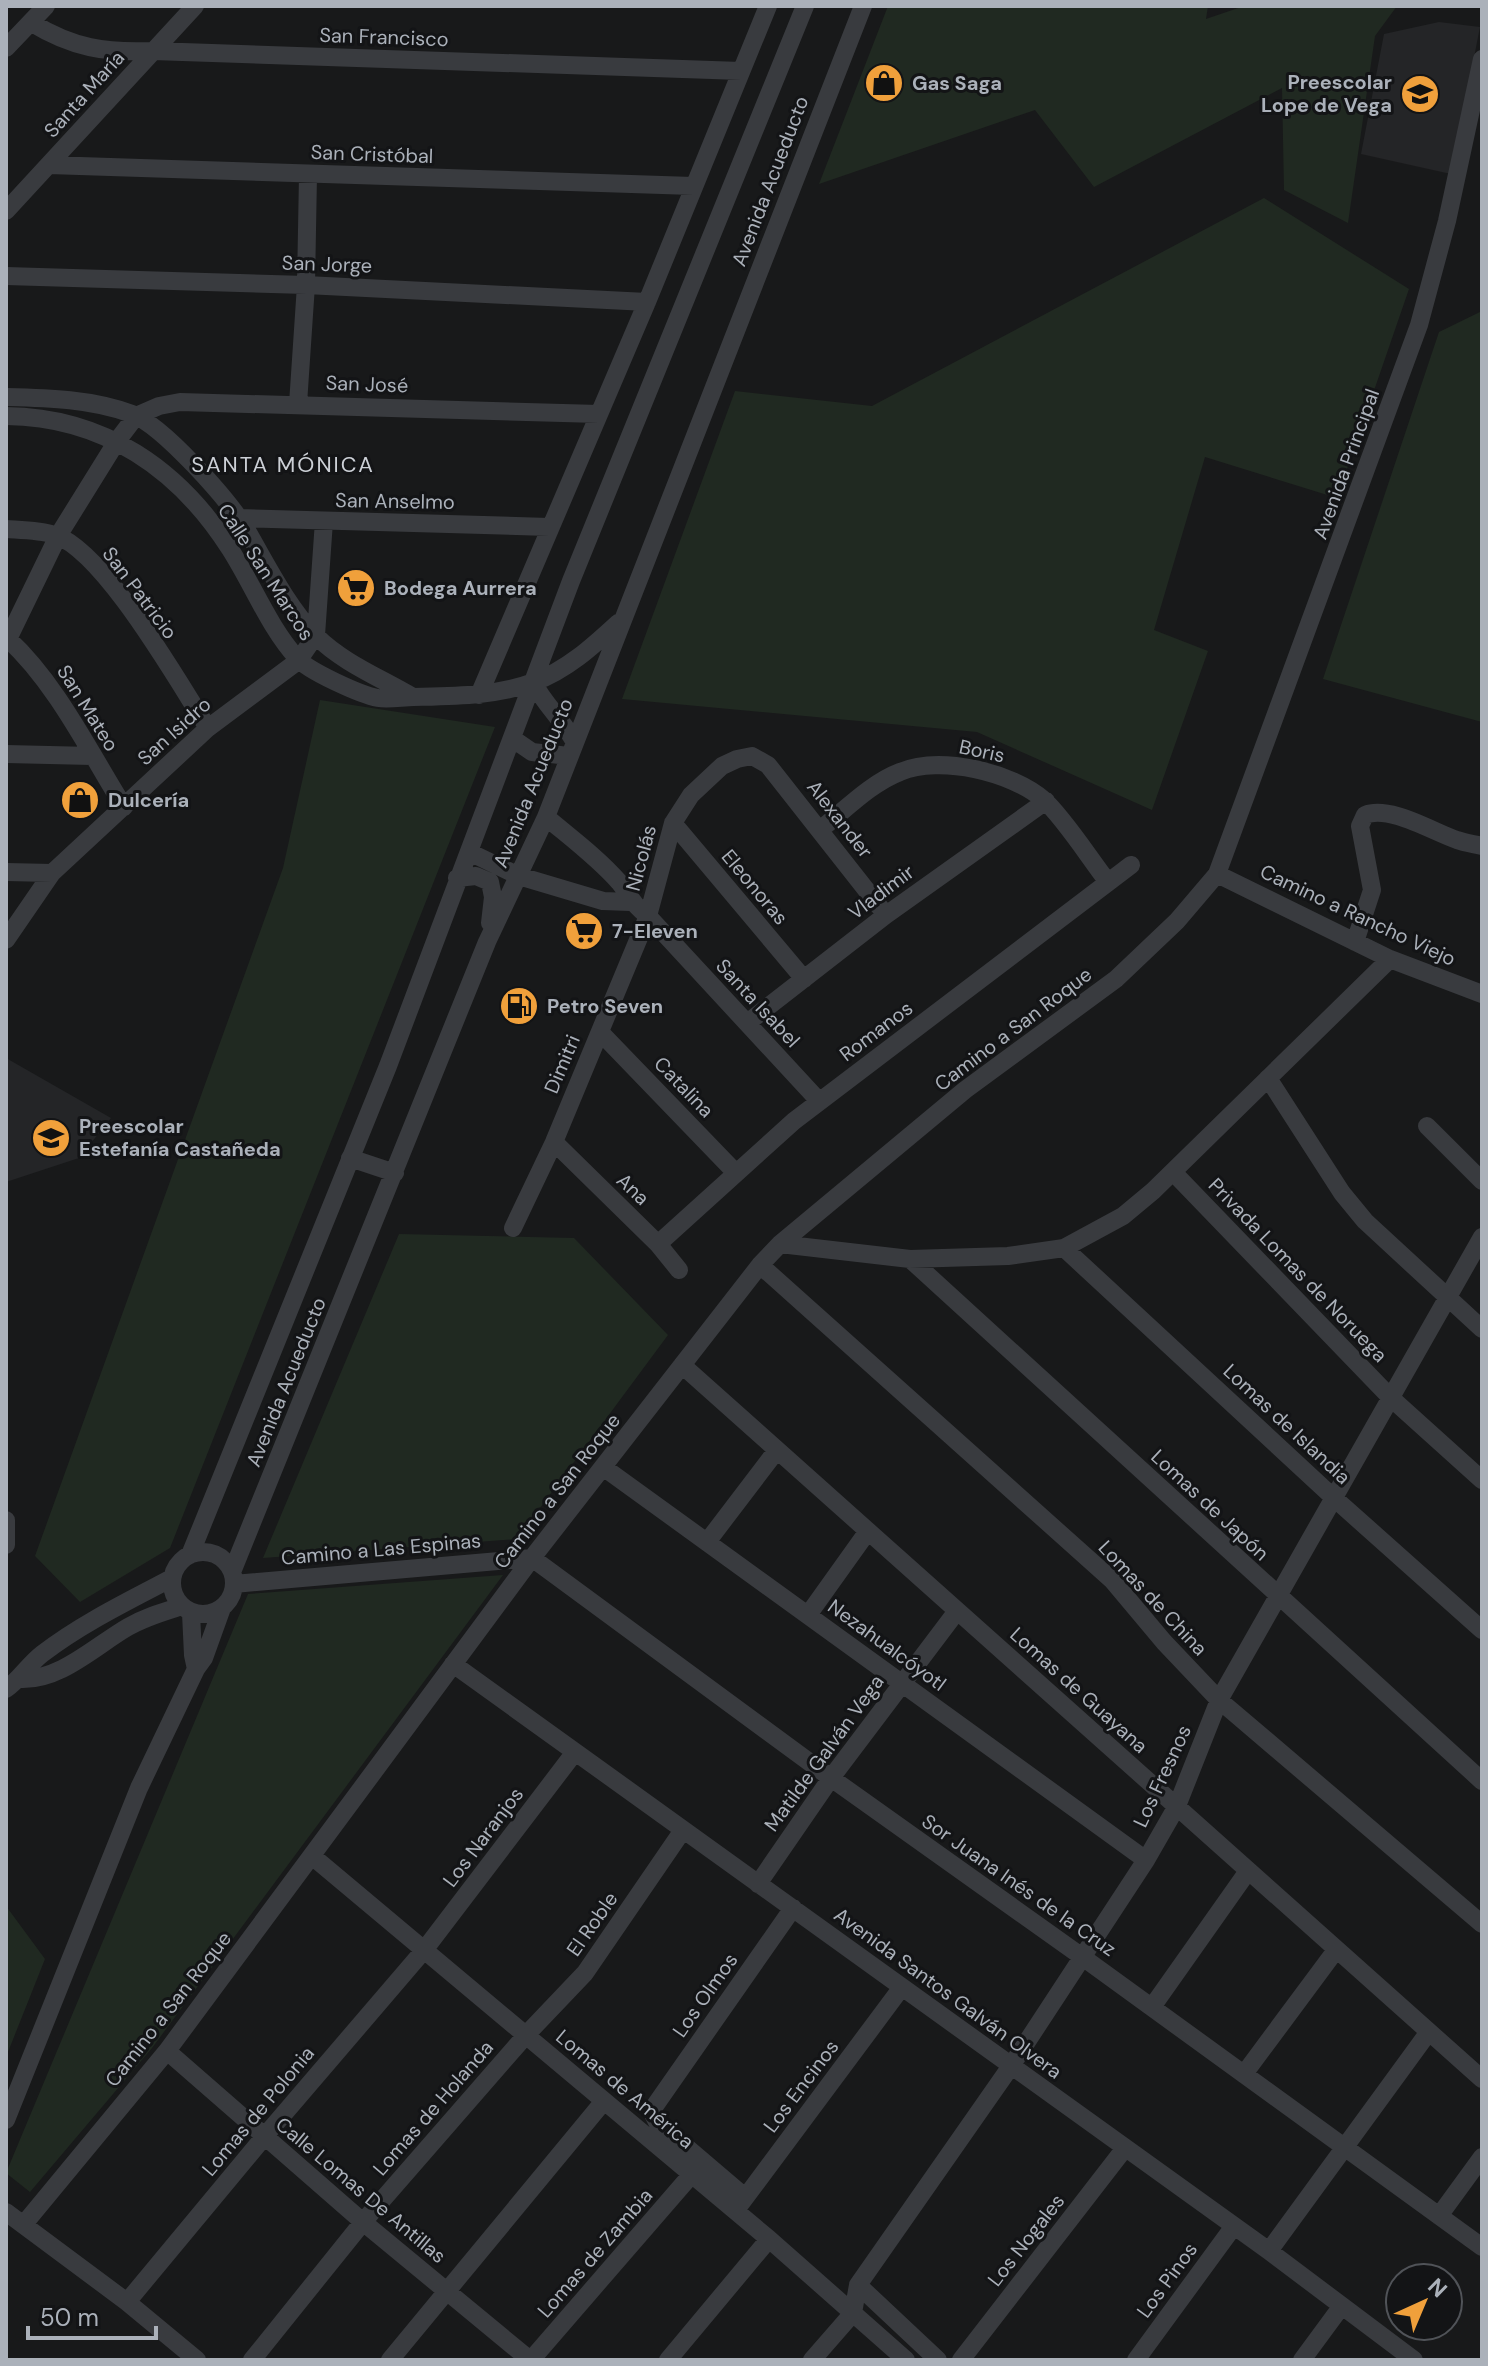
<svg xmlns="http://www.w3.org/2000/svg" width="1488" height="2366" font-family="'DM Sans',sans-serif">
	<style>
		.built { fill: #242527 }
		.green { fill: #202921 }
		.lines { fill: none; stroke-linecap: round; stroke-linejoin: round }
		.minor { stroke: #393b3f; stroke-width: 18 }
		.labels { text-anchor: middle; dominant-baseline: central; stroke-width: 6; stroke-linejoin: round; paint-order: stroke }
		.street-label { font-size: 20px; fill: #abb1ba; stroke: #131416 }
		.poi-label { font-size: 20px; font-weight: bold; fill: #abb1ba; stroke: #131416; text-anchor: start }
		.neighbourhood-label { font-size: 22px; letter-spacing: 2px; fill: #ccd0d6; stroke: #131416 }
	</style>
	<rect width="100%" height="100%" fill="#18191a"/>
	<path class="built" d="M1439 22 1480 27 1451 174 1361 154 1384 34Z
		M6 1058 111 1118 79 1158 6 1182Z"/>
	<path class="green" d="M888 6H1208L1206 19 1244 6H1397L1375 36 1348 223 1284 190 1282 88 1094 187 1035 110 819 184Z
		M1264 198 1409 289 1337 498 1205 457 1154 630 1208 651 1152 810 977 732 622 699 735 391 872 406Z
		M1482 311V722L1323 679 1439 332Z
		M320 700 495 727 170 1548 80 1602 35 1556 283 868Z
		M399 1234 574 1238 668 1335 517 1539 263 1558Z
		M503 1575 152 2048 30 2192 6 2173 248 1594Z
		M6 1906 45 1959 6 2057Z"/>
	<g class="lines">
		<path class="minor" d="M32 23C73 48 105 53 153 51L741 71
			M6 48 46 6
			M49 165 693 186
			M6 211 195 6
			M6 276 306 285 647 302
			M6 397C48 398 92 399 132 414 163 426 229 500 246 529 267 565 287 606 316 636 343 663 381 678 413 697
			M298 404 306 285 308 175
			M6 416C104 417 179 469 230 549 253 585 269 627 297 658 308 671 361 695 378 698 389 700 403 697 414 697 455 696 496 696 534 682 567 670 593 646 618 623
			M239 518 549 527
			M6 529C22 530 40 530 55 535 105 552 178 682 208 728
			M8 639 58 536 117 441 136 416 159 406 180 402 599 414
			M8 639C56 683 89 751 124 807
			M533 682C544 704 562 719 574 741
			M479 695 647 302 768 6
			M513 739 532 752 569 756
			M6 754 92 756
			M546 817C571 838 598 858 619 882 631 897 631 903 648 916L819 1101
			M673 823 804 979
			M821 829C845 810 871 783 900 772 940 755 1012 772 1044 800 1064 818 1090 859 1108 882
			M469 852 519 876 603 901 630 902
			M6 872 52 873
			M1217 874 1390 959 1482 994
			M457 878 476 876 490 882 493 897 490 923
			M6 940 52 873 208 728 298 661 316 635 324 521
			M1355 942 1372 890 1360 826 1365 815C1390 805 1433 832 1457 840 1465 843 1474 844 1482 846
			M747 1023 886 915 1046 801
			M600 1032 736 1173
			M1268 1078 1342 1193 1365 1221 1482 1329
			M1427 1126 1482 1181
			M554 1142 658 1244 679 1270
			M350 1158 395 1173
			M1173 1172 1391 1398 1482 1480
			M513 1228 554 1142 648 916 673 823 691 795 722 766 737 759 752 756 768 765 886 915
			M658 1244 794 1121 1131 865
			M780 1244 910 1259 1008 1256 1064 1248 1123 1216 1153 1191 1390 959
			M1064 1248 1334 1498 1482 1630
			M910 1259 1482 1781
			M760 1265 1112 1580 1164 1642 1219 1700 1482 1924
			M682 1365 1482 2079
			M603 1467 1146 1860
			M6 1520V1545
			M707 1542 777 1450
			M172 1583a31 31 0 1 1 62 0a31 31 0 1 1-62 0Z
			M190 1555 388 1066 571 581 805 6
			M532 1558 831 1778 1081 1956 1482 2247
			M232 1572 487 942 546 817 863 6
			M234 1584 532 1558
			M191 1613 193 1655 196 1669
			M808 1615 868 1531
			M453 1664 1269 2251 1414 2360
			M20 1679C60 1681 95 1646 128 1627 145 1617 163 1612 182 1606
			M6 1689C20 1679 28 1665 42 1654 81 1624 128 1601 172 1578
			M312 1856 769 2239 906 2360
			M758 1884 831 1778 957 1611
			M1152 2007 1248 1871
			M167 2051 363 2222 530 2360
			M1244 2074 1336 1950
			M6 2120 139 1788 196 1669 204 1658 222 1608
			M745 2197 657 2122 653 2114 654 2107 793 1908
			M739 2206 902 1987
			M6 2212 127 2302 197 2360
			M1439 2216 1482 2157
			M24 2224 167 2051 532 1558 760 1265 780 1244 965 1090 1116 979 1177 921 1217 874 1419 325 1447 221 1482 59
			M1269 2251 1428 2033
			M858 2285 938 2360
			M127 2302 264 2137 425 1949 575 1752
			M252 2360 363 2222 526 2035 585 1973 683 1830
			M390 2360 604 2101
			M531 2360 692 2174
			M668 2360 769 2239
			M812 2360 853 2313 858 2285 1011 2066 1146 1860 1177 1806 1219 1700 1482 1237
			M961 2360 1125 2148
			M1136 2360 1234 2226
			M1302 2360 1341 2307"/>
	</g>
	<defs>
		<g id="shop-disc" transform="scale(2)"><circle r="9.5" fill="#f0a03b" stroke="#131416"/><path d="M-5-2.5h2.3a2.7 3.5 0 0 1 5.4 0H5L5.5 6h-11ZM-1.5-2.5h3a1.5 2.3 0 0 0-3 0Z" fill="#111"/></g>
		<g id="school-disc" transform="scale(2)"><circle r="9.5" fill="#f0a03b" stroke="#131416"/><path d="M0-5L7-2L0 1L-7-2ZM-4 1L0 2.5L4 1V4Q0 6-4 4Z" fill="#111"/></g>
		<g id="supermarket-disc" transform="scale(2)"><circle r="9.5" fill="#f0a03b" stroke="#131416"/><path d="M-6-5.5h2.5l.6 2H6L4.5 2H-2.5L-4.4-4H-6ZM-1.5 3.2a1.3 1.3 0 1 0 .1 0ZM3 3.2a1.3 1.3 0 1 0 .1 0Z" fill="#111"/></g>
		<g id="fuel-disc" transform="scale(2)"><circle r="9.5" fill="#f0a03b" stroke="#131416"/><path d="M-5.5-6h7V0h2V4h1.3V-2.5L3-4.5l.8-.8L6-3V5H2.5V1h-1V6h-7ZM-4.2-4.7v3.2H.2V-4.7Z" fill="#111"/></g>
	</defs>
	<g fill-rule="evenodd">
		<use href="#shop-disc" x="884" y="83"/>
		<use href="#school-disc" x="1420" y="94"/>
		<use href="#supermarket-disc" x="356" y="588"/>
		<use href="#shop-disc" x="80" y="800"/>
		<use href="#supermarket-disc" x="584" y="931"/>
		<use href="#fuel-disc" x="519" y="1006"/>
		<use href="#school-disc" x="51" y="1138"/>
	</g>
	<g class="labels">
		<g class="street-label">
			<text transform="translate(384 37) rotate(2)">San Francisco</text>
			<text transform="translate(84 94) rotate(-48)">Santa María</text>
			<text transform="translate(372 154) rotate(2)">San Cristóbal</text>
			<text transform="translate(770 181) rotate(-69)">Avenida Acueducto</text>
			<text transform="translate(327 264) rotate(2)">San Jorge</text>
			<text transform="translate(367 384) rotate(2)">San José</text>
			<text transform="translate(1346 464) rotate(-70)">Avenida Principal</text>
			<text transform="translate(395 501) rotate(1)">San Anselmo</text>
			<text transform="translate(266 572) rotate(57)">Calle San Marcos</text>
			<text transform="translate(140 593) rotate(53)">San Patricio</text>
			<text transform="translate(88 708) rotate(58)">San Mateo</text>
			<text transform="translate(174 731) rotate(-42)">San Isidro</text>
			<text transform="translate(982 751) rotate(12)">Boris</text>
			<text transform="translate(533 783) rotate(-68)">Avenida Acueducto</text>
			<text transform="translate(840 819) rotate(52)">Alexander</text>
			<text transform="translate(641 858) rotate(-75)">Nicolás</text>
			<text transform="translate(755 887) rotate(50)">Eleonoras</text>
			<text transform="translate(881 892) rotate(-37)">Vladimir</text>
			<text transform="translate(1358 915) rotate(25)">Camino a Rancho Viejo</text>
			<text transform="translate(758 1003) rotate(47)">Santa Isabel</text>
			<text transform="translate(1013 1029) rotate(-37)">Camino a San Roque</text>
			<text transform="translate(876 1031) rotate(-37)">Romanos</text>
			<text transform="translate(562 1064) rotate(-67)">Dimitri</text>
			<text transform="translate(684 1087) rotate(46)">Catalina</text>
			<text transform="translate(633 1189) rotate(44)">Ana</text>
			<text transform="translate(1298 1270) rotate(46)">Privada Lomas de Noruega</text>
			<text transform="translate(286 1382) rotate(-68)">Avenida Acueducto</text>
			<text transform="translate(1287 1424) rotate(43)">Lomas de Islandia</text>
			<text transform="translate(557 1491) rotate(-52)">Camino a San Roque</text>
			<text transform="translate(1210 1505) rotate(43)">Lomas de Japón</text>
			<text transform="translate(381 1549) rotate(-5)">Camino a Las Espinas</text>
			<text transform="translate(1153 1598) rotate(47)">Lomas de China</text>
			<text transform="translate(887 1645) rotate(36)">Nezahualcóyotl</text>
			<text transform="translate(1079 1690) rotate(42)">Lomas de Guayana</text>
			<text transform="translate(824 1753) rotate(-54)">Matilde Galván Vega</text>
			<text transform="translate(1162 1776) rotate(-65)">Los Fresnos</text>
			<text transform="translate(483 1837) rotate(-53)">Los Naranjos</text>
			<text transform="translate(1019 1885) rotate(35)">Sor Juana Inés de la Cruz</text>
			<text transform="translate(592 1924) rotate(-55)">El Roble</text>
			<text transform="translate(948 1993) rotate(36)">Avenida Santos Galván Olvera</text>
			<text transform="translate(705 1995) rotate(-55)">Los Olmos</text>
			<text transform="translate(168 2009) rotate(-52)">Camino a San Roque</text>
			<text transform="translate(801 2086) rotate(-53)">Los Encinos</text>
			<text transform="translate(625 2089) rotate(40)">Lomas de América</text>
			<text transform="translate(433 2108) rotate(-49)">Lomas de Holanda</text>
			<text transform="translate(258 2111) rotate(-50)">Lomas de Polonia</text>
			<text transform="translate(361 2190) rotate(40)">Calle Lomas De Antillas</text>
			<text transform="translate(1026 2240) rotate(-52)">Los Nogales</text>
			<text transform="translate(595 2253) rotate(-49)">Lomas de Zambia</text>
			<text transform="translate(1167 2280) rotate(-54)">Los Pinos</text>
		</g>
		<g class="poi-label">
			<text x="1392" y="82" text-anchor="end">Preescolar<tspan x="1392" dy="23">Lope de Vega</tspan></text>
			<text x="912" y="83">Gas Saga</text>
			<text x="384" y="588">Bodega Aurrera</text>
			<text x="108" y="800">Dulcería</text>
			<text x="612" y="931">7-Eleven</text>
			<text x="547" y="1006">Petro Seven</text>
			<text x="79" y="1126">Preescolar<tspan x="79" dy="23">Estefanía Castañeda</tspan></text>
		</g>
		<g class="neighbourhood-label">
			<text x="283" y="464">SANTA MÓNICA</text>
		</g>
	</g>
	<rect width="1488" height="2366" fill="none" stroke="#abb1ba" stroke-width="16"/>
	<g transform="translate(1424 2302) rotate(44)"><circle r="38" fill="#131416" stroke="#505358" stroke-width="2"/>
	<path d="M0-6L14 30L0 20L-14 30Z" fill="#f0a03b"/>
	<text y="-12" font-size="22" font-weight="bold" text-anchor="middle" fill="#abb1ba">N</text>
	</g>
	<path d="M28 2326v12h128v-12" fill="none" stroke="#abb1ba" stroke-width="4"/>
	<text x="40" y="2326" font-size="24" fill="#abb1ba" stroke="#131416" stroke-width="6" paint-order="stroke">50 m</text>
</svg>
